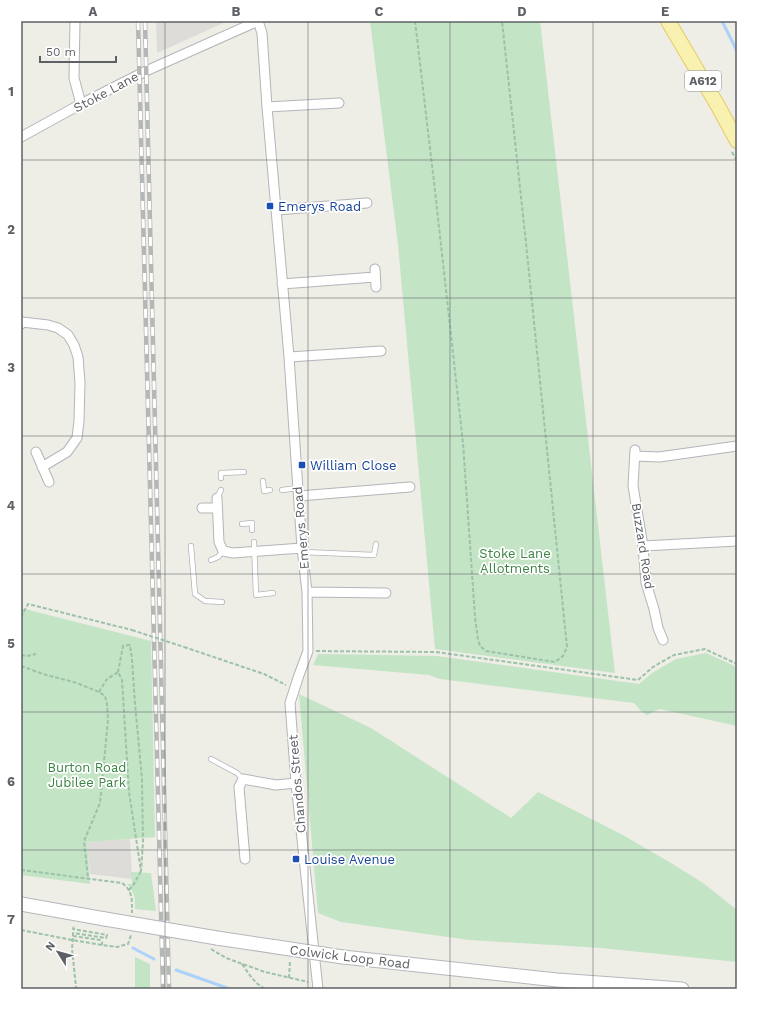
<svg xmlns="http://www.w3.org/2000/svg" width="758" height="1010" font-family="'Work Sans',sans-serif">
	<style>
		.industrial { fill: #dddcd8 }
		.green { fill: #c4e4c6 }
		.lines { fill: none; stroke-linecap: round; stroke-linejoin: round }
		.stream { stroke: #abd3f9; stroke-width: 3 }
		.service-casing { stroke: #b3b5b9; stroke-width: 6 }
		.minor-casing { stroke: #b3b5b9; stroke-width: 11 }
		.secondary-casing { stroke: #b4b7bc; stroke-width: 15 }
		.primary-casing { stroke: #e7ca66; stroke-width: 16 }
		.path { stroke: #9cc2a9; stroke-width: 2; stroke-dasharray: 4 2; stroke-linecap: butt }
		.service { stroke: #fff; stroke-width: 4.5 }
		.minor { stroke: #fff; stroke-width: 9 }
		.secondary { stroke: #fff; stroke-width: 13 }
		.primary { stroke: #f9f1b0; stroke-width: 14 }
		.rail-casing { stroke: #b5b6b6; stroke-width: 4.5 }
		.rail { stroke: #fff; stroke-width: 3; stroke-dasharray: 9; stroke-linecap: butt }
		.secondary-bridge-casing { stroke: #b4b7bc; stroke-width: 15; stroke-linecap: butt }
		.path-bridge { stroke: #9cc2a9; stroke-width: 2; stroke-dasharray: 4 2; stroke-linecap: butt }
		.secondary-bridge { stroke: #fff; stroke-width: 13 }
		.grid { fill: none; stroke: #5d6065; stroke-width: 1; stroke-opacity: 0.55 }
		.transit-dot { fill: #1a4fb4; stroke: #fff; stroke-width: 1.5 }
		.labels { text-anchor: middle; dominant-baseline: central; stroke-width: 3.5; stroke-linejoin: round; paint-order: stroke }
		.shield { fill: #fff; stroke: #8e9093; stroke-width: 1 }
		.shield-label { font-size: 12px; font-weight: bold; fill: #5d6065 }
		.street-label { font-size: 13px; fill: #5d6065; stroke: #fff }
		.transit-label { font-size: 13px; fill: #164399; stroke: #fff; text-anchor: start }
		.park-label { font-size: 13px; fill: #3c8444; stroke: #fff }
		.neatline { fill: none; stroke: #5d6065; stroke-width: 1.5 }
		.grid-label { font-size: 13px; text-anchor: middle; font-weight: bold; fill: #5d6065 }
	</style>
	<rect width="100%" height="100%" fill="#eeede6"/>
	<path class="industrial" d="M156 21H228L157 53Z
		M130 839 132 879 90 874 87 842Z"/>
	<path class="green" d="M370 21H540L615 673 435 649 398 245Z
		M21 608 151 641 155 837 87 842 90 884 21 875Z
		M706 653 737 667V726L660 709 647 715 641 711 634 703 440 679 429 675 313 665 318 654 437 656 639 684 652 673 676 659Z
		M299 694 371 728 511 818 538 792 621 834 671 863 703 883 737 910V962L601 948 469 940 341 922 318 913Z
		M131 872 151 873 156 911 135 909C135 899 135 892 127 884H132Z
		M135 957 150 964V989H135Z"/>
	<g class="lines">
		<path class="stream" d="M722 21 737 51
			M133 948 154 959
			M176 970 230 989"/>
		<g class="service-casing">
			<path id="service" d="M221 478V473L244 472
				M263 481 264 491 270 490
				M282 490 298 488
				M217 498 221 490
				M242 524 252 523V530
				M254 542 256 595 273 593
				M191 546 195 594 205 601 222 602
				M303 552 374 555 376 544
				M211 560 218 557 223 551
				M211 759 237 773 243 779"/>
		</g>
		<g class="minor-casing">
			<path id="minor" d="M75 21 74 78 81 104
				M258 21 262 33 267 107 289 357 302 548 307 592 308 651 299 675 290 703 296 783 318 989
				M267 107 339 103
				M21 137 81 104 146 71 258 21
				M276 210 367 203
				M375 269 376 287
				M282 284 375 277
				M21 324 22 322 48 325 58 328 68 335 74 345 78 357 80 383 79 421 77 438 67 452 42 467
				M289 357 381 351
				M635 450 633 486 643 546 646 583 654 609 658 628 663 640
				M36 452 49 482
				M635 456 659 457 737 446
				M299 496 410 487
				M217 498 219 542 223 551 233 553 302 548
				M202 508H217
				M643 546 737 541
				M307 592 386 593
				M245 859 239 787 243 779 276 785 296 783"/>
		</g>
		<g class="secondary-casing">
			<path id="secondary" d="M21 904 105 919
				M217 938 277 947
				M343 957 557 980 682 989"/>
		</g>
		<g class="primary-casing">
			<path id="primary" d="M668 21 718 106 737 141"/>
		</g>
		<path class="path" d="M415 21 434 182 463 443 475 617 478 640 480 646 486 651 555 662 563 656 567 647 526 243 502 21
			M732 152 737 161
			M21 617 28 604 132 630
			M184 647 264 674 286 685
			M316 651 436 652 638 680 653 667 674 655 705 649 737 664
			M21 655 27 656 36 654
			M21 666 43 674 77 683 99 692 105 696 107 704 108 720 100 803 84 841 88 878
			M99 692 107 679 118 672 122 680 129 792 141 871 143 842 142 779 135 704 132 659 130 645 123 646 118 672
			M21 870 122 883C133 891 132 900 132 913
			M129 890 134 884 141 871
			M21 930 72 940 102 945 117 947 128 944 131 935
			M73 936V933L106 938 107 935 73 929 74 926H75
			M211 949 226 958 265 972 308 982
			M242 964C249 974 254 983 265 989
			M289 978 290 961
			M78 989 76 987 72 949 73 936 100 940 102 942V945"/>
		<use href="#service" class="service"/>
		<use href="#minor" class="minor"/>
		<use href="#secondary" class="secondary"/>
		<use href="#primary" class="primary"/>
		<g class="rail-casing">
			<path id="rail" d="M138 21 163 989
				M145 21 169 989"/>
		</g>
		<use href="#rail" class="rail"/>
		<g class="secondary-bridge-casing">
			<path id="secondary-bridge" d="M105 919 217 938
				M277 947 343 957"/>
		</g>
		<path class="path-bridge" d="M132 630 184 647"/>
		<use href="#secondary-bridge" class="secondary-bridge"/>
	</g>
	<path class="grid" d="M165 21V989M308 21V989M450 21V989M593 21V989M21 160H737M21 298H737M21 436H737M21 574H737M21 712H737M21 850H737"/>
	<g class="transit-dot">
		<rect x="266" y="202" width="8" height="8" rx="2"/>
		<rect x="298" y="461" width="8" height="8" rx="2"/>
		<rect x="292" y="855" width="8" height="8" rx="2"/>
	</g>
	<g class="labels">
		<rect class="shield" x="685" y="71" width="36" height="20" rx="3"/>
		<g class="shield-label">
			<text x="703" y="81">A612</text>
		</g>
		<g class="street-label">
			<text transform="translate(106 92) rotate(-28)">Stoke Lane</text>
			<text transform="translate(301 528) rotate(-95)">Emerys Road</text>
			<text transform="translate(643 546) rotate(81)">Buzzard Road</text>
			<text transform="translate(297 784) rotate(-95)">Chandos Street</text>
			<text transform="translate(350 957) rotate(7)">Colwick Loop Road</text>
		</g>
		<g class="transit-label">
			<text x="278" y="206">Emerys Road</text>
			<text x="310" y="465">William Close</text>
			<text x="304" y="859">Louise Avenue</text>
		</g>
		<g class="park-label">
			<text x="515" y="553">Stoke Lane<tspan x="515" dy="15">Allotments</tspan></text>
			<text x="87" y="767">Burton Road<tspan x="87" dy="15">Jubilee Park</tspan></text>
		</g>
	</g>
	<rect width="758" height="1010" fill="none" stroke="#ffffff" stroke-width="44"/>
	<g transform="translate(58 952) rotate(307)" stroke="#ffffff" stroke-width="3" paint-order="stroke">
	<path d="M0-3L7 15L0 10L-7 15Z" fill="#5d6065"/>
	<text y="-6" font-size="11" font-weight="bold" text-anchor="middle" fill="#5d6065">N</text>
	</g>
	<path d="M40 56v6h76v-6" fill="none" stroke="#5d6065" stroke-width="2"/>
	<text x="46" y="56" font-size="12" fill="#5d6065" stroke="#ffffff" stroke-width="3" paint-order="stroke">50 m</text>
	<rect x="22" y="22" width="714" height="966" class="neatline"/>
	<g class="grid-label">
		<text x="93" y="16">A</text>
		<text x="236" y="16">B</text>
		<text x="379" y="16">C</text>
		<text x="522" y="16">D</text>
		<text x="665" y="16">E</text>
		<text x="11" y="96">1</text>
		<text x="11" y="234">2</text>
		<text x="11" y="372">3</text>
		<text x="11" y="510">4</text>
		<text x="11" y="648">5</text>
		<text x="11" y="786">6</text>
		<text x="11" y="924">7</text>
	</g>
</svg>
